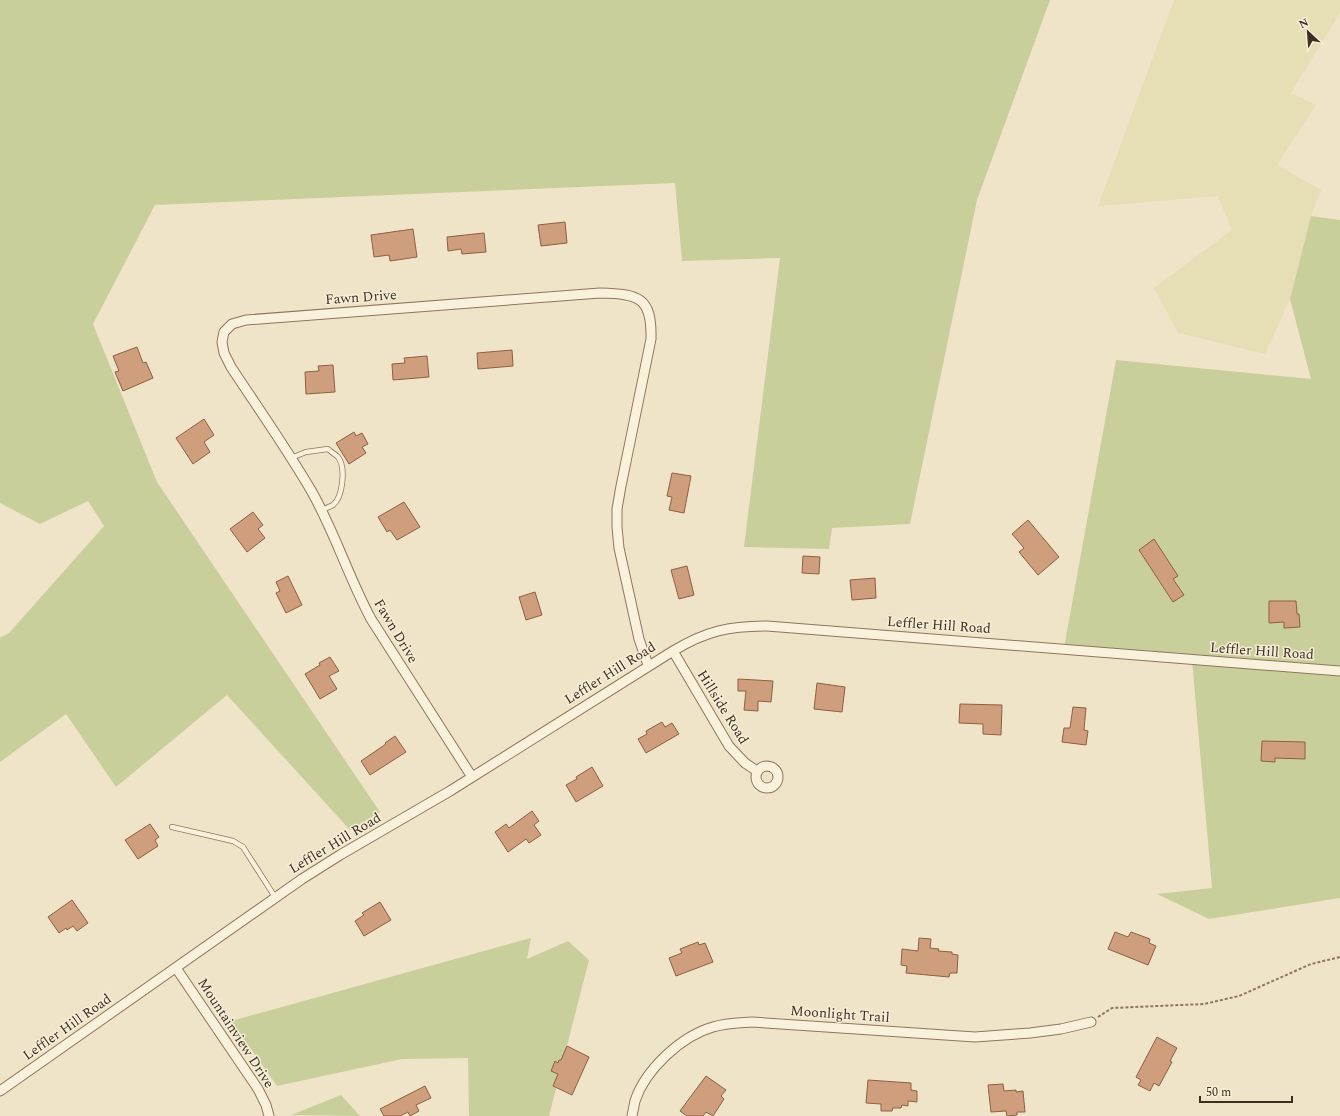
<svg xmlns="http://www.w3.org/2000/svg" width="1340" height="1116" font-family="Spectral,serif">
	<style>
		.farmland { fill: #e6deb5 }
		.green { fill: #c9cf9b }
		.building { fill: #cf9f7d; stroke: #8d5f41 }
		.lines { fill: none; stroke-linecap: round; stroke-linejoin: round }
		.lane-casing { stroke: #8d765c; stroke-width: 6 }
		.street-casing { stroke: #8d765c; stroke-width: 11 }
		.path { stroke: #8d765c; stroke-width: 2; stroke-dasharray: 3 2; stroke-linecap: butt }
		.lane { stroke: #faf1dc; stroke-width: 4.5 }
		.street { stroke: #faf1dc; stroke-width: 9 }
		.labels { text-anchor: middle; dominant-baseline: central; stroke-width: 3; stroke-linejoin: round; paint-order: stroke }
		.street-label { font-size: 14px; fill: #3d2e20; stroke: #f7eed8 }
	</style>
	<rect width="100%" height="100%" fill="#f0e4c8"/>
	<path class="farmland" d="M1174 0H1340V13L1291 93 1316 105 1277 165 1321 190 1311 216 1290 299 1265 354 1178 333 1154 288 1232 230 1218 196 1098 206Z"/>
	<path class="green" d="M0 0H1050L977 200 910 524 832 528 829 549 744 547 780 258 682 261 675 183 155 205 93 324 157 482 380 812 350 830 227 695 116 787 66 714 0 762V638L9 633 104 526 88 501 40 524 0 503Z
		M1311 216 1340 220V898L1209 919 1157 894 1212 888 1192 660 1064 648 1116 360 1311 379 1290 299Z
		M531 938 527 959 568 941 589 960 549 1116H469L468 1058 402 1059 277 1086 231 1021Z
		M341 1095 360 1116 291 1115Z"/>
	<path class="building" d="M565 222 567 243 541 246 538 225Z
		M413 229 417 257 390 261 389 255 374 257 371 235Z
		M484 233 486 252 462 254 461 249 448 251 447 237Z
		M137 347 143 363 146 362 153 378 123 391 115 372 119 371 113 356Z
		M512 350 513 366 478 369 477 353Z
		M427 356 429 377 393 380 392 364 405 363 404 358Z
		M333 365 335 392 306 394 305 372 319 371 318 366Z
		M204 419 214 435 204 442 210 452 193 464 176 438Z
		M354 432 356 436 362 433 368 444 362 447 366 453 349 464 336 443Z
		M672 473 691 476 684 513 669 510 672 497 667 496Z
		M404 502 420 527 397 540 390 530 387 532 378 517Z
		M253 512 263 525 258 529 265 538 247 552 230 529Z
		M1028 520 1059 557 1038 575 1019 552 1024 548 1012 534Z
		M1154 539 1178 576 1173 579 1184 595 1173 602 1139 550Z
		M803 556 820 557 819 574 802 573Z
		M687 566 694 595 679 599 671 570Z
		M288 576 302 605 286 613 276 593 280 591 276 582Z
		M875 578 876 598 852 600 850 580Z
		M535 592 542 615 526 620 519 597Z
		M1269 601H1296L1297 614H1299L1300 627 1284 628V622L1269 623Z
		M330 657 339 671 329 676 337 689 320 699 305 674 320 665 319 663Z
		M738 679 773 681 771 702 758 701V711L744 710 746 691H738Z
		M817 683 845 687 842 712 814 709Z
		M960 704 1002 705 1001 735 983 734V724L959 723Z
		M1073 707 1086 708 1084 730 1088 731 1086 745 1062 742 1064 728H1070Z
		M662 722 665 727 672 723 679 734 646 753 638 739 647 734 646 731Z
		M395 736 406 752 370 775 361 761 386 744 385 743Z
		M1262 741 1305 742V759L1275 758V762L1261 761Z
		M592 767 603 786 576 802 566 785 577 779 576 777Z
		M532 811 539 821 534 825 541 835 529 843 526 839 508 852 495 832 506 824 509 828Z
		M150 824 159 837 155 840 158 846 138 859 125 840Z
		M72 900 88 923 77 931 73 926 67 930 66 928 59 933 48 917Z
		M380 902 391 920 364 936 355 921 364 915 362 913Z
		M1115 932 1128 937 1131 932 1150 939 1149 943 1156 946 1148 965 1108 949Z
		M919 938 931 939 930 948 939 949 938 951 952 952V954L958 955 957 973H950L949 977 906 973 907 966 901 965 902 949 918 951Z
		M698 942 699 945 705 943 713 962 676 976 669 958 682 953 680 949Z
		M1157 1037 1177 1048 1170 1061 1172 1062 1159 1086 1154 1083 1150 1091 1138 1085 1141 1080 1136 1077Z
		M567 1046 589 1057 572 1095 553 1086 558 1074 551 1071 555 1061 558 1063 559 1060H561Z
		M706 1076 726 1090 721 1096 724 1099 713 1116 706 1112 703 1116H687L680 1111Z
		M868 1080 911 1083V1090L917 1091V1102L908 1101V1106L902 1105 901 1108H893L892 1111H881V1104L866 1103Z
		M1003 1084 1004 1091 1016 1090V1092L1023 1091 1025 1112H1017V1115L1007 1116 1006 1111 991 1112 988 1085Z
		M425 1086 431 1098 416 1105 419 1111 410 1116 408 1112 400 1116H384L380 1109Z"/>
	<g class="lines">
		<g class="lane-casing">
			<path id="lane" d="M291 458 306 452 328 449C331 452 335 454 338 457 346 467 343 497 333 505 329 507 325 509 321 510
				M172 827 233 841 243 847 275 897"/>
		</g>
		<g class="street-casing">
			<path id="street" d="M673 651 729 746 745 763 757 771
				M756 777a11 11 0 1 1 22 0a11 11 0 1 1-22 0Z
				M472 777 371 619C349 578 335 533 312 492 287 449 258 408 231 367L224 353 222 342 224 332 232 324 246 320 600 293C639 294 652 297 651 339L621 486 617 509V527L619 548 639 639 648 665
				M176 968 258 1089 266 1105 269 1116
				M0 1091 302 879 340 855 450 791 673 651C706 631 729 626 767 626L1340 671
				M632 1116C633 1111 634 1106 635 1101 645 1070 681 1036 713 1027 726 1023 739 1023 752 1022L975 1037 1030 1033 1061 1029 1091 1022"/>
		</g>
		<path class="path" d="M1098 1017 1112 1008 1204 1004 1239 996 1311 964 1340 957"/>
		<use href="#lane" class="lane"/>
		<use href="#street" class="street"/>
	</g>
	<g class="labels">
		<g class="street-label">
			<text transform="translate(361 297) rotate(-4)">Fawn Drive</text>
			<text transform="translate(939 625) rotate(4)">Leffler Hill Road</text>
			<text transform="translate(396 631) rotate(59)">Fawn Drive</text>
			<text transform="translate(1262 651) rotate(4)">Leffler Hill Road</text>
			<text transform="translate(610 673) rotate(-32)">Leffler Hill Road</text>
			<text transform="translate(723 707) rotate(58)">Hillside Road</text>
			<text transform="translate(335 843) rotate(-31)">Leffler Hill Road</text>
			<text transform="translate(840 1014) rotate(4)">Moonlight Trail</text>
			<text transform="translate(67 1027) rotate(-35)">Leffler Hill Road</text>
			<text transform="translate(236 1033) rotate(57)">Mountainview Drive</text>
		</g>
	</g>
	<g transform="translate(1308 32) rotate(334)" stroke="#f7eed8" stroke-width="3" paint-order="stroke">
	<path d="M0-3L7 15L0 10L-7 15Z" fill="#3d2e20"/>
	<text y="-6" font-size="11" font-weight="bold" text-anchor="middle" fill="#3d2e20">N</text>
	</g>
	<path d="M1200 1096v6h92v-6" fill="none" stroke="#3d2e20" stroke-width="2"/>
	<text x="1206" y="1096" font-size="12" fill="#3d2e20" stroke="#f7eed8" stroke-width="3" paint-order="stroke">50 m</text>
</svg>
